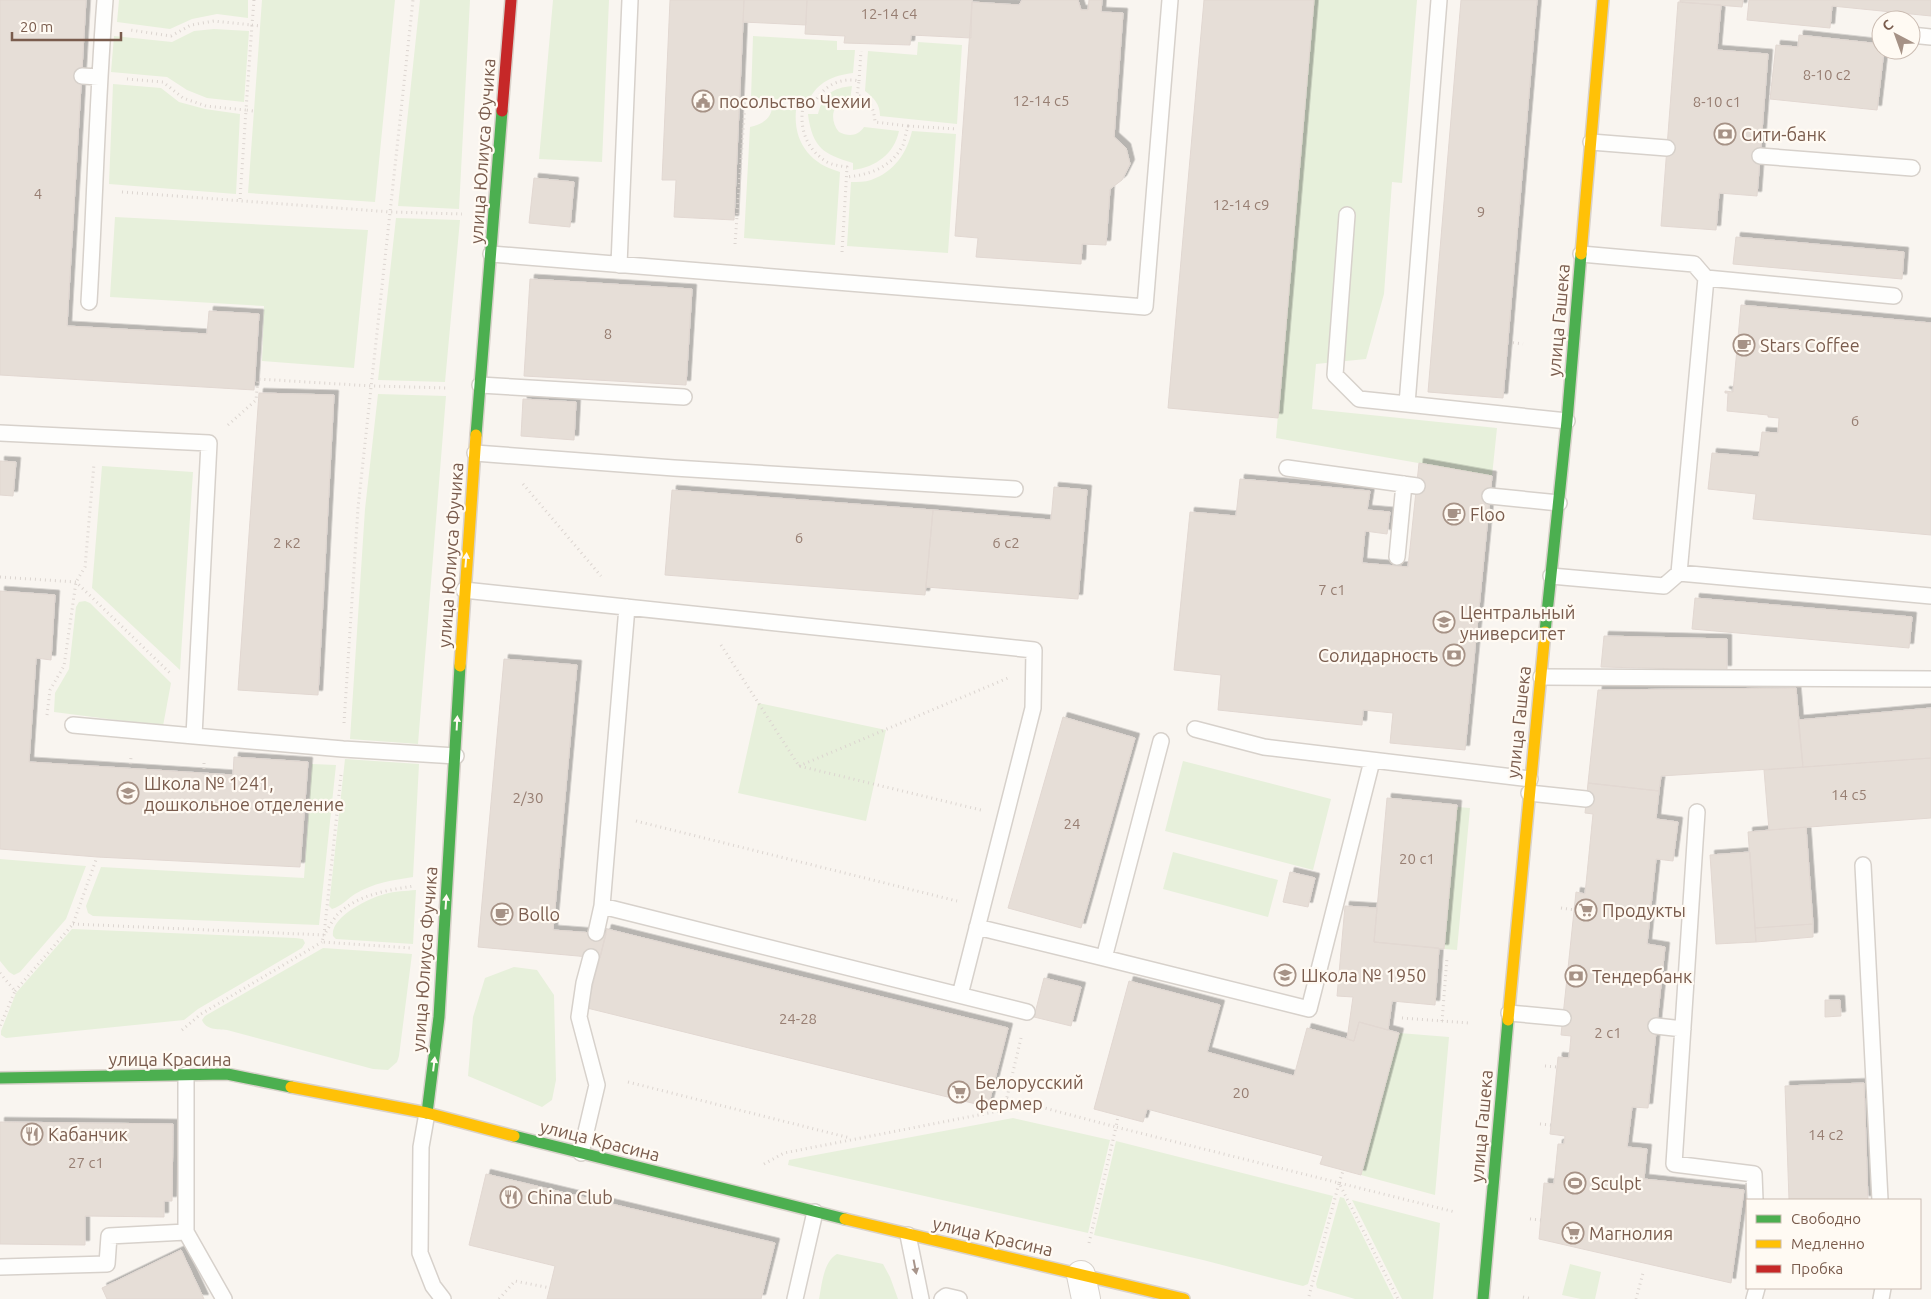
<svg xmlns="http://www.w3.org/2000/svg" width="1931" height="1299" font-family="Ubuntu,sans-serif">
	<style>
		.green { fill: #e7f0db }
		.building { fill: #e6ded7; stroke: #e2d8d2; filter: url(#shadow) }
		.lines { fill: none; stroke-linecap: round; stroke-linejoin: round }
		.lane-casing { stroke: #d7d1cb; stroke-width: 18 }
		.street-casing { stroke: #d7d1cb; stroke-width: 30 }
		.fast-casing { stroke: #d9d2cb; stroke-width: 14 }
		.slow-casing { stroke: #d9d2cb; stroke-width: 14 }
		.jam-casing { stroke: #d9d2cb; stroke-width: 14 }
		.path { stroke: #dcd5d0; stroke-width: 3; stroke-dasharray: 1 4; stroke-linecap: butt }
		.lane { stroke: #fefefd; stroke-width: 15 }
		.street { stroke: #fefefd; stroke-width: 28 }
		.fast { stroke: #4caf50; stroke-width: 11 }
		.slow { stroke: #ffc107; stroke-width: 11 }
		.jam { stroke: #c62828; stroke-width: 11 }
		.oneway { fill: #fffaf3 }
		.oneway2 { fill: #a8958b }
		.labels { text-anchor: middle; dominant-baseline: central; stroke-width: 4.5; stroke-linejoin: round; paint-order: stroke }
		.number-label { font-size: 15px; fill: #977e72 }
		.poi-label { font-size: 18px; fill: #7a5c4d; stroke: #fffaf3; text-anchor: start }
		.street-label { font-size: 18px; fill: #7a5c4d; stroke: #fffaf3 }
	</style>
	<defs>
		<filter id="shadow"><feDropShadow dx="4.5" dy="-4.5" stdDeviation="0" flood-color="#0004"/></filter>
	</defs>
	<rect width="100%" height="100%" fill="#f9f5f0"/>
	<path class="green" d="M119 0H248V18L217 14 192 19 170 29 117 22Z
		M262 0H395L375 202 248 193Z
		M420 0H470L459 209 398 206Z
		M553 0H609L602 162 539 159Z
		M1314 0H1417L1402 183 1392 182 1384 294 1366 359 1316 364 1312 409 1497 428 1492 476 1276 438Z
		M214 29 249 31 244 102 207 98 187 90 167 77 111 72 114 36 172 42 194 31Z
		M753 36 837 41V50H855L853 73C832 76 819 81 808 101L751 98Z
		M918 42 962 45 957 124 880 116C880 104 874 98 865 91L868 51 917 55Z
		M113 84 161 88 179 102 205 109 240 114 236 194 109 184Z
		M852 86 850 101C831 101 829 120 839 132 849 137 858 136 864 127L899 131C894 154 876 167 853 170V163C823 154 813 148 808 115V114H818C823 94 833 88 852 86Z
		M772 109 796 110C793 142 810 164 840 172L835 245 744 238 750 127C761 124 769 121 772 109Z
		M912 131 956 134 948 253 847 246 851 182C858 182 865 182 871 180 894 172 907 153 912 131Z
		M115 217 368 230 354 368 262 361 264 306 110 297Z
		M396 218 460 220 445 382 378 380Z
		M378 394 446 396 418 744 350 739 365 509Z
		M102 466 193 472 180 670 92 588Z
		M85 601 90 603 171 683 163 726 54 712 55 693 69 669 76 607 79 602Z
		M758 703 886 730 866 821 738 793Z
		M345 759 419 764 413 877C393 880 373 883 355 894 347 899 342 906 332 909L329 906Z
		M1183 761 1331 799 1313 870 1165 831Z
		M312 764 336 765 319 925 93 916 88 913 86 906 101 867 304 878Z
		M1457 807 1470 808 1457 950 1444 949Z
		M1173 852 1278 880 1268 917 1163 889Z
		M0 859 86 866 66 919 20 972 14 975 9 972 0 961Z
		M416 890 413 944 336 939 333 936C330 917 369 898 385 894 395 891 406 891 416 890Z
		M72 929 295 938 303 939 305 943 302 948 198 1009 184 1020 6 1038 1 1035V1031L16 993Z
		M323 948 412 954 399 1056 397 1062 388 1070 373 1069 227 1030C217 1029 206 1030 202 1020L205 1016Z
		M514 967 537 970 554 995 556 1080 552 1100 542 1107 468 1076 473 1017 485 978Z
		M1399 1033 1449 1037 1435 1195 1361 1175Z
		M1013 1118 1110 1140 1088 1233 788 1165 789 1160Z
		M1116 1141 1333 1196 1308 1284 1303 1286 1203 1260 1094 1235Z
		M1340 1197 1344 1198 1394 1299H1355L1317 1288 1316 1284Z
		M1352 1200 1440 1223 1433 1299H1402Z
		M837 1254 883 1264 890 1277 898 1299H819C822 1285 823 1262 837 1254Z
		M1570 1264 1601 1272 1595 1299H1581L1562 1295Z"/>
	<path class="building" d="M0 0H86L67 326 207 334 209 311 259 314 254 390 0 375Z
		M670 0H744L734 220 674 217 676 180H662Z
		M744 0H807L806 25 743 22Z
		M807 0H972L971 38 911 35 910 45 844 43 845 36 805 34Z
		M1022 0H1078L1081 10H1088L1089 0H1102L1101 12 1123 13 1114 137 1126 148 1130 164 1122 180 1110 189 1106 245 1082 244 1081 264 976 257 978 238 955 236 972 2 1019 5Z
		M1204 0H1314L1278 418 1168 408Z
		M1461 0H1537L1503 398 1428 392Z
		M1680 0H1743L1742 7 1680 2Z
		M1749 0H1931V16L1832 6 1830 28 1747 20Z
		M1678 2 1721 5 1717 50 1768 54 1757 196 1719 193 1716 230 1661 226Z
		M1799 35 1881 44V50H1884L1877 110 1770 99 1776 45 1798 47Z
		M534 178 574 182 570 227 529 223Z
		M1736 237 1904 252 1902 279 1733 264Z
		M530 279 692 289 686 385 524 376Z
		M1741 305 1931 323V535L1753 519 1756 494 1708 489 1712 453 1759 457 1762 432 1778 433 1779 418 1768 417V415L1727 411 1728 393H1725V391L1733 392Z
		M259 393 334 395 318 695 238 690Z
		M523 399 576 402 574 440 521 436Z
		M0 461 16 462 13 496 0 495Z
		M1419 463 1492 476 1465 750 1390 743 1393 713 1363 710 1362 725 1218 710 1221 675 1174 670 1190 512 1236 516 1240 479 1370 491 1367 510 1390 512 1387 534 1365 531 1362 563 1408 567Z
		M1054 487 1087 490 1078 599 926 587 933 510 1051 520Z
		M672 490 933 510 925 595 665 575Z
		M0 591 55 595 51 660 36 658 29 762 233 775 234 757 308 762 300 867 97 857 0 849Z
		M1695 598 1912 617 1909 648 1692 629Z
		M1604 636 1727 639V670L1601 667Z
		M504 659 577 665 553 930 606 934 600 958 478 947Z
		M1796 688 1803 767 1661 776 1659 791 1588 783 1598 690Z
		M1931 708V758L1803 767 1798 720Z
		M1063 717 1135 738 1081 928 1008 908Z
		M1931 758V818L1769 830 1764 770Z
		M1588 783 1659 791 1656 819 1678 822 1673 861 1656 859 1647 944 1665 947 1648 1108 1632 1107 1627 1147 1647 1149 1644 1179 1744 1190 1731 1283 1539 1239 1544 1183 1554 1184 1558 1144H1564L1565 1136 1550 1134 1558 1057 1569 1058 1571 1036 1561 1035 1576 892 1585 894 1593 814 1585 813Z
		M1387 798 1457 805 1444 949 1374 942Z
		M1806 827 1813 924 1755 928 1748 832Z
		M1750 852 1756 942 1716 944 1710 855Z
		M1290 872 1315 878 1308 907 1283 902Z
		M1345 906 1377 908 1374 942 1439 948 1435 1005 1392 1001 1388 1030 1359 1022 1354 1041 1347 1039 1353 997 1337 996Z
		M1813 924V937L1756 942 1755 928Z
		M607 929 1008 1028 988 1107 587 1008Z
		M1044 978 1081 987 1071 1026 1034 1017Z
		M1129 981 1220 1005 1207 1052 1294 1076 1307 1028 1354 1041 1359 1022 1399 1033 1361 1175 1320 1164 1323 1156 1147 1109 1143 1122 1094 1109Z
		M1825 1000H1840L1841 1016 1825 1017Z
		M1864 1083 1868 1200H1789L1785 1086Z
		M0 1122 173 1124 172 1201H164V1217L85 1216V1245L0 1244Z
		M486 1174 775 1243 761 1299H547L555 1266 469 1245Z
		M181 1250 204 1299H107L102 1288Z"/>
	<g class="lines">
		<g class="lane-casing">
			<path id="lane" d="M1439 0 1407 404 1567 421
				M1911 35 1931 37
				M82 76 99 77
				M1591 142 1667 148
				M1760 156 1912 168
				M1347 215 1335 375 1359 399 1407 404
				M491 254 1145 307 1170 0
				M619 265 630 0
				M1706 278 1894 296
				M89 302C95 201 97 101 105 0
				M480 385 684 397
				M0 433 209 443 194 736 343 749 456 756
				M475 453 674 468 1015 489
				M1287 468 1417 486
				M1490 496 1559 503
				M1397 557 1404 484
				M1679 573 1931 596
				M1551 576 1664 586 1679 573 1706 278 1694 264 1581 254
				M464 590 1034 650 1033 708 960 995
				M1541 677 1931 679
				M73 725 194 736
				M1195 729 1264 747 1530 779
				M1529 793 1586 799
				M1697 812 1674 1164 1754 1174 1755 1200
				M1863 865 1880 1200
				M602 906 627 607
				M977 927 1104 958 1161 741
				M596 933 602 906 1027 1012
				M1104 958 1309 1009 1372 761
				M1509 1013 1563 1018
				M1656 1026 1683 1029
				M186 1075V1232L224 1299
				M427 1113 421 1147 420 1253 433 1286 443 1299
				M581 1153 597 1085 579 1017 584 983 591 957
				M908 1235 921 1299
				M0 1267 107 1264 109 1236 186 1232
				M795 1299 815 1212
				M942 1299 946 1296 959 1299
				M1754 1299 1757 1288
				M1881 1299 1883 1288"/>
		</g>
		<g class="street-casing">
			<path id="street" d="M1081 1275 1086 1299"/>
		</g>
		<g class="fast-casing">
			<path id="fast" d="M476 435 502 111
				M1545 632 1567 421 1581 254
				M0 1078 227 1074 291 1087
				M427 1113 439 1017 460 666
				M514 1136 845 1219
				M1483 1299 1508 1020"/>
		</g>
		<g class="slow-casing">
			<path id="slow" d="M1581 254 1603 0
				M460 666 476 435
				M1508 1020 1545 632
				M291 1087 427 1113 514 1136
				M845 1219 1184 1299"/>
		</g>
		<g class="jam-casing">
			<path id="jam" d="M502 111 511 0"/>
		</g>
		<path class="path" d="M254 0 252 25 260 26
			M127 79 163 82 183 98 206 106 246 110 252 25 214 21 191 25 171 36 130 30
			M859 81 861 51
			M908 126 956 129
			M122 192 391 212 462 214
			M240 199 246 110 253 111
			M735 244 745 104 803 107
			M842 252 847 167C840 166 833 165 827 162 807 150 799 129 803 107L813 108C818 89 839 76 859 81L857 95C871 99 874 110 875 122L908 126C906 132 905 139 903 145 891 168 869 175 846 177
			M1508 342 1523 344
			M228 425 256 400 258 379 372 386 448 388
			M523 484 601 576
			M0 577 76 582 170 673
			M1478 611 1500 613
			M721 645 799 766 981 810
			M47 715 50 690 64 666 76 582 85 567 94 464
			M344 723 358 508 413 0
			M799 766 1008 678
			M130 769 131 757
			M204 774V762
			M341 775 324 935 322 942 411 948
			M636 821 957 901
			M1561 908 1575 910
			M73 924 324 935C328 929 332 921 337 915 356 895 388 890 414 886
			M0 973 15 991 0 1026
			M15 991 73 924 97 857
			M1402 1018 1469 1023
			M1442 1021 1447 958
			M182 1030 201 1014 322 942
			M1545 1066 1557 1067
			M628 1082 850 1138
			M1007 1098 1116 1127 1118 1116
			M1540 1124 1551 1125
			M764 1164 784 1153 1004 1110 1021 1038
			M1339 1183 1343 1171
			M1530 1219 1541 1220
			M1089 1243 1116 1127 1455 1212
			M1309 1296 1339 1183 1398 1299
			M1523 1297 1532 1299
			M499 1299 515 1281 550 1288
			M1636 1299 1643 1273"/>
		<use href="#lane" class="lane"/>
		<use href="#street" class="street"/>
		<use href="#fast" class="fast"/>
		<use href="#slow" class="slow"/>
		<use href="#jam" class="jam"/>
	</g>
	<defs><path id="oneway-solid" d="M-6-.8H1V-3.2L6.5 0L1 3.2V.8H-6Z" transform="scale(1.25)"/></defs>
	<g class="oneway">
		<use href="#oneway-solid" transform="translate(466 560) rotate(-85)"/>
		<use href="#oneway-solid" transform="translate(457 723) rotate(-87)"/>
		<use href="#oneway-solid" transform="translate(446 902) rotate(-86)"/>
		<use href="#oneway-solid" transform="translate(434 1064) rotate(-83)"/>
	</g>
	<use class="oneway2" href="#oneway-solid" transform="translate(915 1267) rotate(79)"/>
	<defs>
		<g id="civic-ring" transform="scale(1.125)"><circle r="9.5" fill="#fffaf3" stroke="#a69286" stroke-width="1.5"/><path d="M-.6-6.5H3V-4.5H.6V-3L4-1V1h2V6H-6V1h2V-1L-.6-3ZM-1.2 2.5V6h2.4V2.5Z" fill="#a69286"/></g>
		<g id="bank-ring" transform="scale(1.125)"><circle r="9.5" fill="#fffaf3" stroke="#a69286" stroke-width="1.5"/><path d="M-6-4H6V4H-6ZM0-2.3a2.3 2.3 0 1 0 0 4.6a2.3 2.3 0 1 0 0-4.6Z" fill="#a69286"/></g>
		<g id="cafe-ring" transform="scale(1.125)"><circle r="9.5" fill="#fffaf3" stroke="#a69286" stroke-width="1.5"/><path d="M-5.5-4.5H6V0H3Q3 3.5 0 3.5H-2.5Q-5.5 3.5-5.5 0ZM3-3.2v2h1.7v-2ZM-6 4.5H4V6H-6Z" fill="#a69286"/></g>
		<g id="university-ring" transform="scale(1.125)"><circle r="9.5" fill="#fffaf3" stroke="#a69286" stroke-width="1.5"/><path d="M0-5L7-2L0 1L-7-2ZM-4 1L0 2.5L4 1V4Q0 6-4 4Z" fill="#a69286"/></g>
		<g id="school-ring" transform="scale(1.125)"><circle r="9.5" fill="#fffaf3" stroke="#a69286" stroke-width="1.5"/><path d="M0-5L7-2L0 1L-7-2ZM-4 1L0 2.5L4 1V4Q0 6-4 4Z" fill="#a69286"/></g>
		<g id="supermarket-ring" transform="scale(1.125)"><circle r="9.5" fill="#fffaf3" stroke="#a69286" stroke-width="1.5"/><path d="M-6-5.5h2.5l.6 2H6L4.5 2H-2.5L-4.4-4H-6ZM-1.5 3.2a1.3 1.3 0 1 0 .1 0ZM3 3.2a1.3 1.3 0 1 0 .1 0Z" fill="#a69286"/></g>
		<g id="restaurant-ring" transform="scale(1.125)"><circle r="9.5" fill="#fffaf3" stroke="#a69286" stroke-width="1.5"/><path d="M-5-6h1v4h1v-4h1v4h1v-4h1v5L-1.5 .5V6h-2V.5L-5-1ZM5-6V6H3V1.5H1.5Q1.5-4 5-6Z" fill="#a69286"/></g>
		<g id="stadium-ring" transform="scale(1.125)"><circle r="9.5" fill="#fffaf3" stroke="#a69286" stroke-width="1.5"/><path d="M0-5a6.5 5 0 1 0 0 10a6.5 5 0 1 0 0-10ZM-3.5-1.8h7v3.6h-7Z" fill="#a69286"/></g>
	</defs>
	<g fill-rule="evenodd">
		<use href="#civic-ring" x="703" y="101"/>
		<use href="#bank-ring" x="1725" y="134"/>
		<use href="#cafe-ring" x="1744" y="345"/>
		<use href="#cafe-ring" x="1454" y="514"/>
		<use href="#university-ring" x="1444" y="622"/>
		<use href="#bank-ring" x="1454" y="655"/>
		<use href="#school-ring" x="128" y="793"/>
		<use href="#supermarket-ring" x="1586" y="910"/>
		<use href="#cafe-ring" x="502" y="914"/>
		<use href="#school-ring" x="1285" y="975"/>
		<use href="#bank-ring" x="1576" y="976"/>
		<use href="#supermarket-ring" x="959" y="1092"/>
		<use href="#restaurant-ring" x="32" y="1134"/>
		<use href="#stadium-ring" x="1575" y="1183"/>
		<use href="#restaurant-ring" x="511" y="1197"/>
		<use href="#supermarket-ring" x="1573" y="1233"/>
	</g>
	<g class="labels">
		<g class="number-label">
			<text x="889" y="13">12-14 с4</text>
			<text x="1827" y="74">8-10 с2</text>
			<text x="1041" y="100">12-14 с5</text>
			<text x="1717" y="101">8-10 с1</text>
			<text x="38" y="193">4</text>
			<text x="1241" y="204">12-14 с9</text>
			<text x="1481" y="211">9</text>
			<text x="608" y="333">8</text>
			<text x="1855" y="420">6</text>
			<text x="799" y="537">6</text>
			<text x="287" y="542">2 к2</text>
			<text x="1006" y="542">6 с2</text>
			<text x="1332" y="589">7 с1</text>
			<text x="1849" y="794">14 с5</text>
			<text x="528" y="797">2/30</text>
			<text x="1072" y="823">24</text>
			<text x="1417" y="858">20 с1</text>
			<text x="798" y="1018">24-28</text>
			<text x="1608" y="1032">2 с1</text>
			<text x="1241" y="1092">20</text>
			<text x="1826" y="1134">14 с2</text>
			<text x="86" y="1162">27 с1</text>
		</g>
		<g class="poi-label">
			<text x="719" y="101">посольство Чехии</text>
			<text x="1741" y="134">Сити-банк</text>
			<text x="1760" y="345">Stars Coffee</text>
			<text x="1470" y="514">Floo</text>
			<text x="1460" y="612">Центральный<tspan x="1460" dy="21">университет</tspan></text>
			<text x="1438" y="655" text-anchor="end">Солидарность</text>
			<text x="144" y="783">Школа № 1241,<tspan x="144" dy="21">дошкольное отделение</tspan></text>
			<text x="1602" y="910">Продукты</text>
			<text x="518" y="914">Bollo</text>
			<text x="1301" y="975">Школа № 1950</text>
			<text x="1592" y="976">Тендербанк</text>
			<text x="975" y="1082">Белорусский<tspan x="975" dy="21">фермер</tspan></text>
			<text x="48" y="1134">Кабанчик</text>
			<text x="1591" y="1183">Sculpt</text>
			<text x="527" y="1197">China Club</text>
			<text x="1589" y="1233">Магнолия</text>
		</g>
		<g class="street-label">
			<text transform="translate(482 151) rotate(-86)">улица Юлиуса Фучика</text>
			<text transform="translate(1558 320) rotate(-85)">улица Гашека</text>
			<text transform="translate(450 555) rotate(-86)">улица Юлиуса Фучика</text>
			<text transform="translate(1518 722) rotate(-84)">улица Гашека</text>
			<text transform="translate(424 959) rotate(-86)">улица Юлиуса Фучика</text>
			<text x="170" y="1059">улица Красина</text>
			<text transform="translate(1481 1126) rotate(-85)">улица Гашека</text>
			<text transform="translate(600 1140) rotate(14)">улица Красина</text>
			<text transform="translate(993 1236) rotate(13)">улица Красина</text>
		</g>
	</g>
	<rect x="1746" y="1199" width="175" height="90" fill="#fffaf3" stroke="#cabbb1"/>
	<rect x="1756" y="1215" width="25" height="8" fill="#4caf50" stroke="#cabbb1"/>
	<text x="1791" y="1224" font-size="15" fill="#7a5c4d">Свободно</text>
	<rect x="1756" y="1240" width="25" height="8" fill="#ffc107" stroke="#cabbb1"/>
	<text x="1791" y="1249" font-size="15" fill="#7a5c4d">Медленно</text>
	<rect x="1756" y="1265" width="25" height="8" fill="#c62828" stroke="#cabbb1"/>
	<text x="1791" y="1274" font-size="15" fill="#7a5c4d">Пробка</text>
	<g transform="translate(1896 35) rotate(319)"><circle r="24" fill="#fffaf3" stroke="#cabbb1"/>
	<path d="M0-4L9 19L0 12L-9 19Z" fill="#a69286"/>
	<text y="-8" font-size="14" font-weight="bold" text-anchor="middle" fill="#7a5c4d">С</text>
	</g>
	<path d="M12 32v8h109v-8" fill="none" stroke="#7a5c4d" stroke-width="2.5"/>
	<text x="20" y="32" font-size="15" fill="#7a5c4d" stroke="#fffaf3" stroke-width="4" paint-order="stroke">20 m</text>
</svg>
